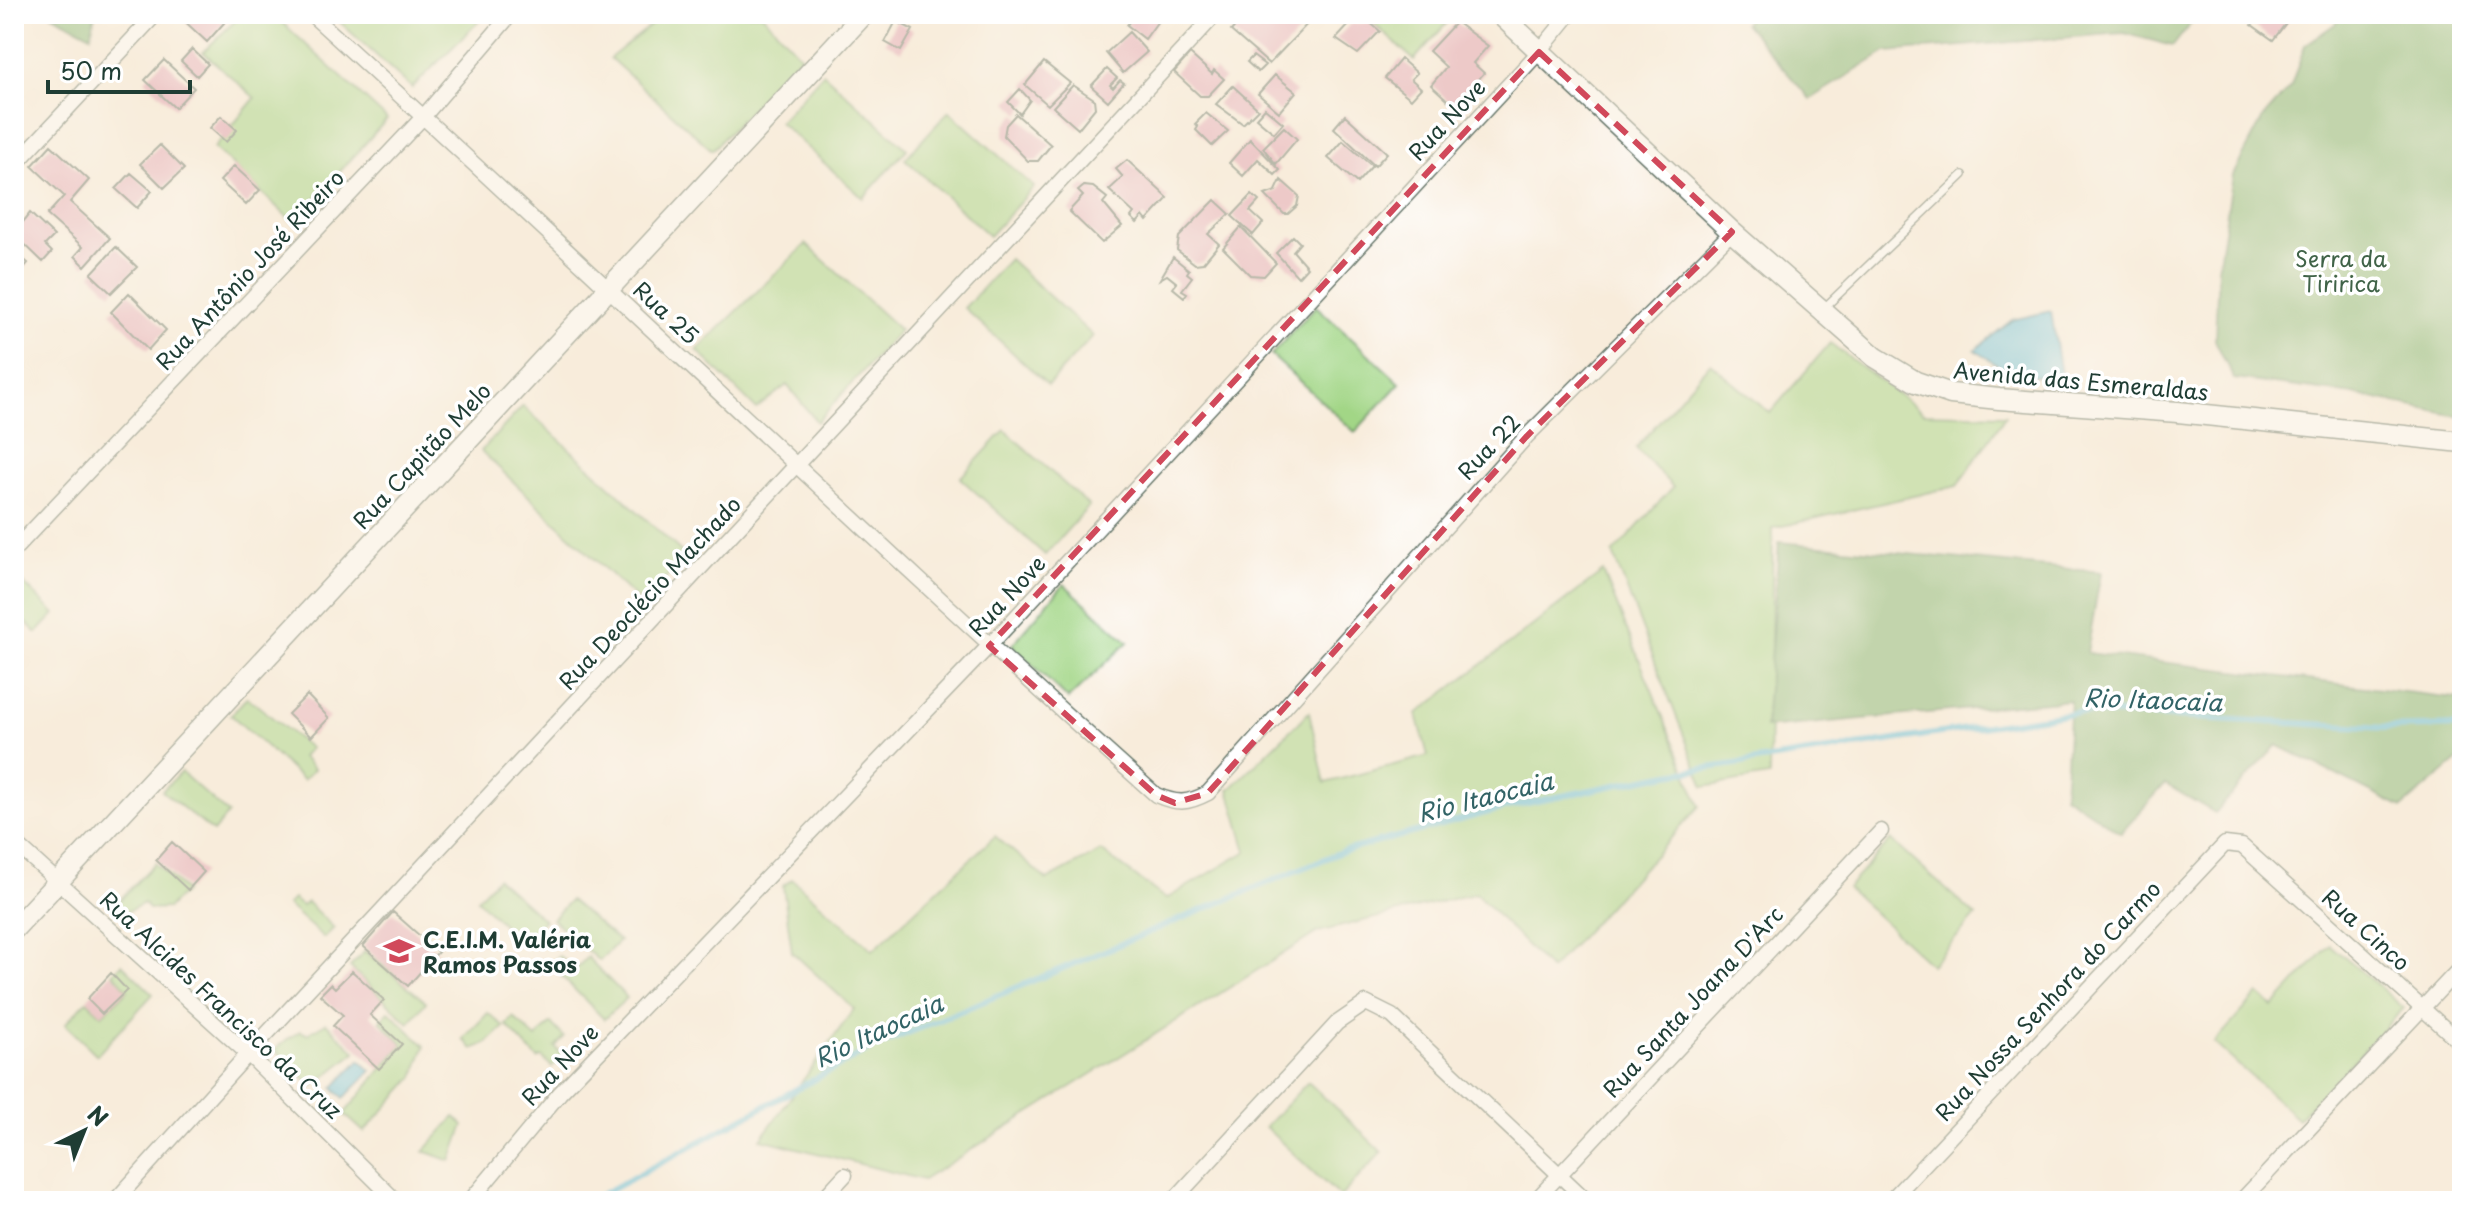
<svg xmlns="http://www.w3.org/2000/svg" width="2476" height="1215" font-family="'Playpen Sans',sans-serif">
	<style>
		.green { fill: #a2d686; stroke: #608a5d; stroke-width: 2 }
		.forest { fill: #81b773; stroke: #507a54; stroke-width: 2 }
		.water { fill: #5dbddb; stroke: #3e7d88; stroke-width: 2 }
		.lines { fill: none; stroke-linecap: round; stroke-linejoin: round }
		.stream { stroke: #5dbddb; stroke-width: 6 }
		.building { fill: #e19eb2 }
		.service-casing { stroke: #6b7a6e; stroke-width: 10 }
		.minor-casing { stroke: #6b7a6e; stroke-width: 17 }
		.secondary-casing { stroke: #6b7a6e; stroke-width: 23 }
		.service { stroke: #fff; stroke-width: 7 }
		.minor { stroke: #fff; stroke-width: 14 }
		.secondary { stroke: #fff; stroke-width: 20 }
		.marked { fill: none; stroke: #d1495b; stroke-width: 6; stroke-dasharray: 16 10; stroke-linejoin: round }
		.labels { text-anchor: middle; dominant-baseline: central; stroke-width: 7; stroke-linejoin: round; paint-order: stroke }
		.street-label { font-size: 22px; fill: #1f3d34; stroke: #fff }
		.park-label { font-size: 22px; fill: #406348; stroke: #fff }
		.poi-label { font-size: 22px; font-weight: bold; fill: #1f3d34; stroke: #fff; text-anchor: start }
		.water-label { font-size: 24px; font-style: italic; fill: #326366; stroke: #fff }
	</style>
	<rect width="100%" height="100%" fill="#fff"/>
	<filter id="ink" filterUnits="userSpaceOnUse"><feTurbulence type="fractalNoise" baseFrequency=".0125" numOctaves="2"/><feDisplacementMap in="SourceGraphic" scale="16" xChannelSelector="R" yChannelSelector="G"/><feConvolveMatrix kernelMatrix="1 2 1 2 8 2 1 2 1" color-interpolation-filters="sRGB"/></filter>
	<filter id="wash" filterUnits="userSpaceOnUse"><feTurbulence type="fractalNoise" baseFrequency=".006" numOctaves="4" result="noise"/><feDisplacementMap in="SourceGraphic" scale="32" xChannelSelector="R" yChannelSelector="G"/><feGaussianBlur stdDeviation="1.8" result="paint"/><feColorMatrix in="noise" values="0 0 0 0 0 0 0 0 0 0 0 0 0 0 0 0 0 1.4 0 .05"/><feComposite in="paint" operator="in"/></filter>
	<g filter="url(#wash)">
		<rect width="100%" height="100%" fill="#f8ecdb"/>
		<path class="green" d="M242 14H273L387 119 294 223 214 148 255 98 203 52Z
			M331 14H486L412 88Z
			M665 14H762L801 56 712 150 610 58Z
			M1363 14H1455L1414 60Z
			M823 73 907 149 863 198 779 122Z
			M949 111 1034 187 989 236 905 159Z
			M806 244 900 330 817 422 787 385 756 409 697 350Z
			M1009 259 1093 336 1048 385 964 308Z
			M1316 306 1400 383 1355 432 1271 355Z
			M1830 343 1923 413 2006 415 1957 486 1773 528 1769 776 1704 787 1613 554 1673 487 1636 448 1710 363 1770 413Z
			M523 406 685 555 644 606 481 451Z
			M1005 430 1089 506 1045 555 960 478Z
			M1603 572 1700 806 1550 970 1476 893 1318 932 923 1180 761 1139 854 1009 792 952 783 886 792 879 873 950 995 836 1047 880 1101 851 1166 899 1247 851 1229 790 1309 712 1325 783 1428 756 1417 714Z
			M14 574 55 614 37 633 14 611Z
			M1064 584 1128 642 1068 699 1012 645Z
			M247 697 310 748 302 757 314 769 303 780 231 715Z
			M181 772 228 814 213 832 162 791Z
			M1891 840 1976 916 1931 965 1847 888Z
			M155 863 185 891 168 908 149 909 144 903 122 914 113 907Z
			M497 878 544 920 522 943 477 899Z
			M293 899 302 906 307 902 334 928 324 938 287 905Z
			M570 900 619 941 599 961 552 919Z
			M2330 945 2404 1008 2298 1119 2214 1043 2258 994 2273 1007Z
			M365 951 426 1002 409 1023 350 967Z
			M559 956 576 969 587 957 627 998 604 1019 550 965Z
			M122 964 153 994 97 1055 65 1024 87 1001 102 1015 128 990 113 973Z
			M389 1011 425 1046 414 1077 364 1132 344 1114 403 1044 380 1021Z
			M488 1013 504 1027 487 1043 473 1049 463 1039Z
			M513 1017 536 1038 551 1023 564 1037 555 1047 564 1057 552 1067 542 1057 538 1059 506 1025Z
			M326 1023 356 1052 313 1086 274 1049 300 1031 307 1034Z
			M1308 1082 1382 1152 1340 1197 1265 1127Z
			M455 1117 464 1125 451 1161 424 1151Z"/>
		<path class="forest" d="M51 14H95L91 35Z
			M1751 14H2198L2173 46 2124 33 1886 52 1810 99 1744 23Z
			M2341 14H2462V417L2353 394 2234 379 2215 340 2218 268 2233 175 2263 118 2291 86 2305 45 2335 24Z
			M1779 542 2101 572 2087 653 2462 699V757L2402 808 2277 745 2215 813 2165 784 2121 833 2064 795 2070 700 1765 728Z"/>
		<path class="water" d="M2051 311 2061 375 2016 377 1975 350 2012 320Z
			M360 1060 371 1071 344 1098 333 1088Z"/>
		<g class="lines">
			<path class="stream" d="M590 1201 872 1048 1341 852 1508 807 1669 774 2080 712 2387 728 2462 726"/>
		</g>
		<g id="blocks">
			<path class="building" d="M181 14H232L207 42 179 16Z
				M1135 14H1163L1145 39 1127 25Z
				M1246 14H1312L1315 16 1269 64 1231 31Z
				M2260 14H2282L2289 19 2273 40 2252 25Z
				M896 21 913 30 901 51 885 42Z
				M1369 22 1380 31 1358 54 1336 39 1350 24Z
				M1456 22 1488 46 1473 63 1484 73 1454 106 1431 85 1446 67 1429 51Z
				M1129 32 1147 52 1123 73 1106 53Z
				M192 49 208 64 197 76 181 61Z
				M1190 54 1212 74 1214 70 1224 79 1208 96H1200L1174 72Z
				M1253 56 1265 65 1258 72 1247 62Z
				M1401 59 1417 73 1411 79 1421 88 1411 99 1385 78Z
				M164 60 194 88 175 108 145 80Z
				M1044 62 1070 83 1048 105 1025 85Z
				M1107 69 1117 78 1110 85 1113 88 1120 80 1124 83 1108 101 1091 86Z
				M1275 75 1296 92 1279 112 1258 94Z
				M1073 85 1094 99 1095 108 1078 129 1053 107Z
				M1233 86 1258 109 1243 124 1216 104Z
				M1020 89 1030 100 1020 114 1008 102Z
				M1265 108 1283 123 1274 133 1256 118Z
				M1206 113 1228 131 1212 146 1196 130 1198 127 1195 124Z
				M1016 114 1051 145 1038 161H1028L1004 136 1006 125Z
				M1345 115 1387 153 1375 166 1334 128Z
				M221 116 237 130 226 142 210 128Z
				M1284 127 1297 139 1276 164 1263 148Z
				M1250 139 1280 170 1275 175 1258 159 1243 176 1229 163Z
				M1343 141 1372 166 1357 183 1328 158Z
				M51 145 89 180 70 202 110 238 85 266 75 256 83 247 47 215 64 196 32 166Z
				M160 145 184 169 164 188 140 164Z
				M1127 160 1168 198 1147 221 1143 216 1137 223 1131 217 1134 213 1109 190 1123 177 1116 169Z
				M234 166 260 190 246 205 220 181Z
				M131 173 152 191 137 208 116 189Z
				M1281 180 1299 196 1297 206 1288 214H1284L1265 195 1276 191Z
				M1084 186 1093 187 1107 198 1103 203 1122 226 1102 243 1069 211 1083 196 1078 191Z
				M1252 195 1259 201 1250 211 1263 223 1253 235 1232 216Z
				M1215 200 1230 214 1208 234 1219 244 1203 263 1195 264 1177 250 1179 237Z
				M30 213 54 236 45 245 52 252 43 262 14 234Z
				M1241 227 1276 263 1264 276 1250 275 1223 248Z
				M1293 236 1300 243 1293 251 1307 267 1298 277 1276 253Z
				M116 247 137 267 111 293 91 274Z
				M14 251 28 263 14 279Z
				M1173 257 1189 270 1187 273 1192 277 1182 290 1187 293 1184 297 1173 288 1177 283 1167 275 1160 279Z
				M129 293 166 330 148 350 111 312Z
				M307 695 329 718 311 737 288 714Z
				M172 842 204 872 188 890 156 860Z
				M393 912 438 952 408 986 363 946Z
				M352 971 384 1000 370 1015 402 1044 379 1069 333 1026 343 1015 320 995 331 984 335 988Z
				M111 973 127 990 102 1014 87 999Z"/>
		</g>
	</g>
	<g filter="url(#ink)">
		<use href="#blocks" fill-opacity="0" stroke="#6b7a6e" stroke-width="2"/>
		<g class="lines">
			<g class="service-casing">
				<path id="service" d="M1823 309 1963 175"/>
			</g>
			<g class="minor-casing">
				<path id="minor" d="M311 14C595 272 870 540 1156 795 1177 804 1187 804 1208 793L1526 437 1732 232
					M14 166 156 14
					M14 550 424 116 511 14
					M14 842 248 1054 396 1201
					M115 1201 248 1054 1216 14
					M470 1201 560 1093 989 646 1539 52 1570 14
					M821 1201 845 1175
					M1173 1201 1337 1023 1366 1003 1392 1016 1587 1201
					M1535 1201 1881 831
					M1890 1201 2225 844 2242 846 2462 1044
					M2241 1201 2462 966"/>
			</g>
			<g class="secondary-casing">
				<path id="secondary" d="M1500 14 1732 232 1875 357 1916 382 1951 394 1999 399 2178 412 2462 442
					M14 929 864 14"/>
			</g>
			<use href="#service" class="service"/>
			<use href="#minor" class="minor"/>
			<use href="#secondary" class="secondary"/>
		</g>
	</g>
	<path d="M0 0H2476V1215H0ZM1539 52 1732 232 1526 437 1208 793 1175 803 1156 795 989 646Z" fill="#f8ecdb" fill-opacity=".55" fill-rule="evenodd"/>
	<path class="marked" d="M1539 52 1732 232 1526 437 1208 793 1175 803 1156 795 989 646Z"/>
	<defs>
		<g id="school-bare" transform="scale(2.4)"><path d="M0-5L7-2L0 1L-7-2ZM-4 1L0 2.5L4 1V4Q0 6-4 4Z" fill="#d1495b" stroke="#fff" stroke-width="2.5" paint-order="stroke"/></g>
	</defs>
	<g fill-rule="evenodd">
		<use href="#school-bare" x="399" y="951"/>
	</g>
	<g class="labels">
		<g class="street-label">
			<text transform="translate(1446 119) rotate(-47)">Rua Nove</text>
			<text transform="translate(249 269) rotate(-47)">Rua Antônio José Ribeiro</text>
			<text transform="translate(667 312) rotate(43)">Rua 25</text>
			<text transform="translate(2081 380) rotate(5)">Avenida das Esmeraldas</text>
			<text transform="translate(1488 446) rotate(-47)">Rua 22</text>
			<text transform="translate(421 455) rotate(-47)">Rua Capitão Melo</text>
			<text transform="translate(649 592) rotate(-47)">Rua Deoclécio Machado</text>
			<text transform="translate(1006 595) rotate(-47)">Rua Nove</text>
			<text transform="translate(2367 929) rotate(42)">Rua Cinco</text>
			<text transform="translate(2047 1000) rotate(-47)">Rua Nossa Senhora do Carmo</text>
			<text transform="translate(1692 1001) rotate(-47)">Rua Santa Joana D'Arc</text>
			<text transform="translate(222 1004) rotate(43)">Rua Alcides Francisco da Cruz</text>
			<text transform="translate(559 1064) rotate(-47)">Rua Nove</text>
		</g>
		<g class="park-label">
			<text x="2341" y="257">Serra da<tspan x="2341" dy="25">Tiririca</tspan></text>
		</g>
		<g class="poi-label">
			<text x="423" y="938">C.E.I.M. Valéria<tspan x="423" dy="25">Ramos Passos</tspan></text>
		</g>
		<g class="water-label">
			<text transform="translate(2153 699) rotate(2)">Rio Itaocaia</text>
			<text transform="translate(1485 796) rotate(-14)">Rio Itaocaia</text>
			<text transform="translate(878 1030) rotate(-25)">Rio Itaocaia</text>
		</g>
	</g>
	<rect width="2476" height="1215" fill="none" stroke="#fff" stroke-width="48"/>
	<g transform="translate(84 1131) rotate(43)" stroke="#ffffff" stroke-width="6" paint-order="stroke">
	<path d="M0-6L14 30L0 20L-14 30Z" fill="#1f3d34"/>
	<text y="-12" font-size="22" font-weight="bold" text-anchor="middle" fill="#1f3d34">N</text>
	</g>
	<path d="M48 80v12h142v-12" fill="none" stroke="#1f3d34" stroke-width="4"/>
	<text x="60" y="80" font-size="24" fill="#1f3d34" stroke="#ffffff" stroke-width="6" paint-order="stroke">50 m</text>
</svg>
